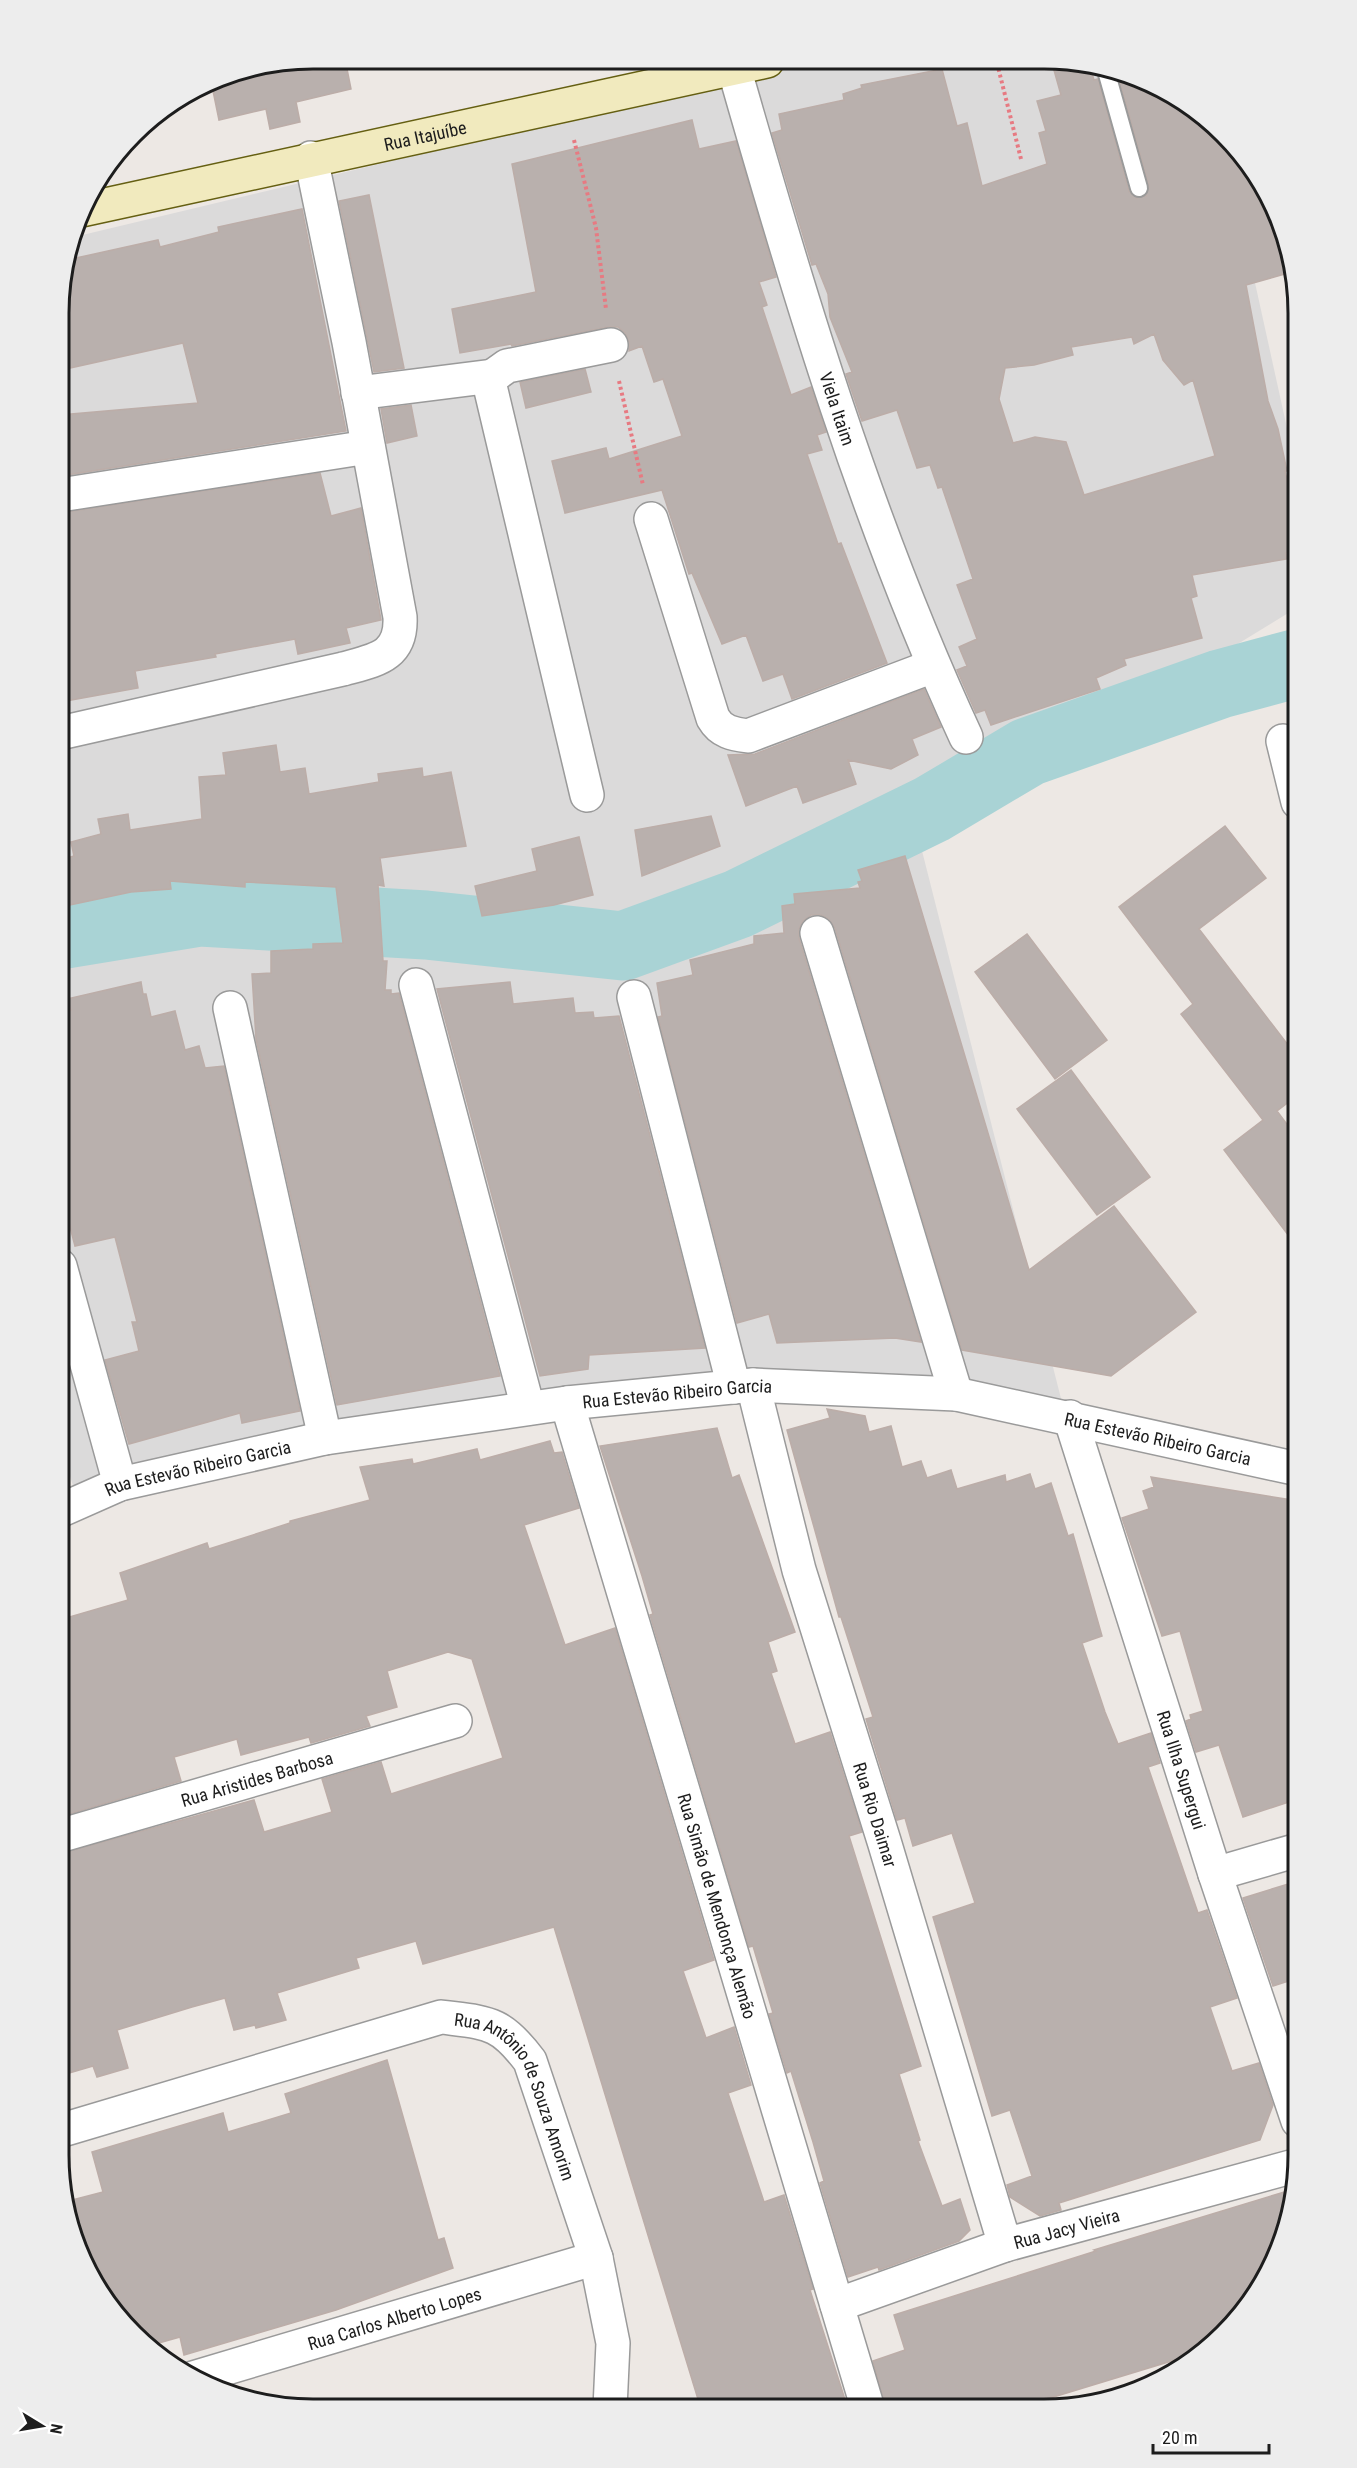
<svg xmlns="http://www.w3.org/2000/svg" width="1357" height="2468" font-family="'Roboto Condensed',sans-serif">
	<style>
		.residential { fill: #dbdada }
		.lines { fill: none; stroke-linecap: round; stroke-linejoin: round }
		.river { stroke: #a9d3d5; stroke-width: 69 }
		.building { fill: #b9b0ad; stroke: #bcada8; stroke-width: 1.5; fill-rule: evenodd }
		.lane-casing { stroke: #9a9a9a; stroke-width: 20 }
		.street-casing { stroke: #9a9a9a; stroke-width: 36 }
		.secondary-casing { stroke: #655f12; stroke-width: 36 }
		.path { stroke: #e77a82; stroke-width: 4; stroke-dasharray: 3 3; stroke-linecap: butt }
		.lane { stroke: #fff; stroke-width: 16 }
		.street { stroke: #fff; stroke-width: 33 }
		.secondary { stroke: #f1eabe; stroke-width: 33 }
		.labels { text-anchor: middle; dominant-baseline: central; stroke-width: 5; stroke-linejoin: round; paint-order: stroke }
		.street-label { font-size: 18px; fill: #1d1d1d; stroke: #fff }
		.rim { fill: none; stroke: #1d1d1d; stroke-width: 3 }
	</style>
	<rect width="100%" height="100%" fill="#ede8e4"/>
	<path class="residential" d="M819 62 1093 63 1156 85 1212 121 1222 133 1298 478V607L919 839 1070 1434 906 1399 745 1396 545 1414 256 1464 82 1512 59 1444 61 280 74 237 718 83Z"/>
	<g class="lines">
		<path class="river" d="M60 935 200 912 426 925 623 946 738 904 932 809 1028 752 1220 684 1298 663"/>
	</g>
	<path class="building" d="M313 59H345L351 89 296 102 300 122 270 129 266 109 219 120 211 81Z
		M1052 63H1089L1094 80 1098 79 1129 191 1136 198 1146 196 1149 186 1118 75 1124 74 1156 85 1211 121 1255 171 1285 231 1292 272 1246 285 1268 401 1278 429 1287 471H1285L1298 526V551L1286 553 1287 559 1192 575 1197 596 1191 598 1202 638 1124 659 1126 665 1096 678 1100 689 991 725 985 710 976 713 957 670 967 666 959 647 977 639 957 585 973 579 942 487 938 488 930 465 917 468 897 410 862 421 846 374 852 372 830 317 828 294 816 264 812 265 772 133 782 130 779 114 844 100 843 94 862 88 861 85 942 69 957 126 967 123 982 186 1047 164 1039 133 1046 131 1037 101 1061 95ZM1154 334 1163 360 1184 385 1193 380 1215 456 1084 495 1066 442 1035 437 1013 443 999 399 1005 368 1034 365 1073 355 1071 347 1132 337 1134 344Z
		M692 120 699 149 736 141 776 277 759 282 767 305 762 307 791 395 811 387 826 432 817 435 822 450 807 454 838 544 841 543 887 663 792 699 783 674 763 681 746 635 722 644 692 573 689 574 662 490 565 513 552 461 606 448 609 459 682 436 663 379 654 382 642 346 629 351V342L625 333 618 327H608L512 346 511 344 460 353 452 309 536 292 512 164Z
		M369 195 404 368 374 372 339 201Z
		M302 209 346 431 60 476V415L198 403 183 343 61 370V280L67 260 158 240 160 247 219 232 218 227Z
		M585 369 591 392 526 408 520 382Z
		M411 405 417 436 387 443 381 409Z
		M320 473 331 516 361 508 381 620 346 628 350 643 298 654 295 639 215 654 216 657 135 671 138 688 60 702V513Z
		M924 689 941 727 912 739 918 755 891 769 848 760 856 784 803 803 797 786 746 806 728 755 755 754Z
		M276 745 280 772 305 768 309 794 379 782 378 774 422 768 423 777 451 772 466 846 380 858 384 886 378 885 383 961H387L385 990H391V994L399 993 500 1376 337 1405 256 1039 252 974 271 973V951L313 949V944L343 943 336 887 245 882V887L170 881 171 889 131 892 60 907V860L74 856 71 842 101 834 98 819 128 814 130 830 202 819 199 777 226 775 223 753Z
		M711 816 720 846 642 876 635 830Z
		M1225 826 1266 878 1199 929 1298 1058V1095L1277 1111 1298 1139V1248L1224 1150 1263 1120 1181 1014 1193 1004 1119 907Z
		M579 837 593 895 554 905 482 916 475 886 537 871 532 849Z
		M905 856 1029 1270 1114 1206 1196 1312 1111 1376 962 1350 835 928 829 919 821 915H811L803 921 799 929V938L921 1342 895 1338 777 1343 769 1314 737 1323 658 1017 662 1016 657 983 693 975 690 960 754 944V936L784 933 782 906 795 904 794 894 860 888 858 882 862 881 858 870Z
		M1027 934 1107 1040 1055 1079 975 972Z
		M141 982 143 994H146L151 1017 175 1011 185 1050 199 1046 205 1068 224 1066 300 1411 242 1423 240 1413 129 1444 105 1360 139 1351 132 1322H137L115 1237 75 1246 60 1189V1013L71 1010 67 999Z
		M510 982 513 1004 573 998 575 1013 593 1012 594 1018 619 1016 705 1348 589 1355 588 1369 540 1376 437 989Z
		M1071 1070 1150 1177 1097 1215 1017 1109Z
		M827 1409 865 1416 869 1432 891 1426 902 1467 921 1461 927 1478 951 1470 957 1489 1005 1475 1006 1482 1030 1474 1035 1489 1051 1483 1068 1536 1073 1534 1102 1636 1082 1643 1105 1712 1118 1744 1151 1733 1160 1763 1148 1767 1198 1913 1207 1910 1237 1998 1210 2007 1232 2071 1259 2063 1273 2105 1260 2140 1059 2203 1061 2210 1040 2216 1010 2197 1007 2185 1032 2176 1010 2110 992 2116 933 1917 975 1903 952 1833 913 1846 905 1818 897 1820 866 1719 873 1717 841 1617H839L787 1430 830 1418Z
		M717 1428 732 1478 739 1475 795 1632 768 1642 777 1671 771 1673 795 1744 830 1732 862 1832 849 1836 921 2066 899 2074 920 2140 918 2141 942 2206 960 2199 970 2230 959 2241 879 2270 878 2267 848 2277 820 2183 824 2181 813 2142 791 2071 787 2073 769 2014 773 2013 762 1976 753 1946 749 1947 650 1615 653 1614 642 1576 600 1446Z
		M550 1441 554 1453 562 1452 579 1508 524 1525 565 1645 615 1628 714 1960 683 1971 706 2038 734 2027 751 2085 728 2093 764 2202 784 2195 813 2289 810 2290 848 2409H701L554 1927 423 1964 416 1941 356 1958 359 1968 277 1993 286 2020 256 2028 255 2025 234 2030 225 1998 192 2007 117 2030 128 2068 97 2077 93 2066 59 2076V1854L254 1800 264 1832 332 1812 322 1779 381 1762 391 1794 503 1758 472 1659 448 1652 387 1671 397 1707 366 1716 370 1726 311 1743 309 1737 241 1755 237 1739 174 1757 181 1781 59 1817V1620L128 1600 120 1573 207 1543 209 1549 290 1523V1521L370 1500 360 1467 412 1459 413 1464 477 1449 480 1460Z
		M1151 1477 1298 1501V1799L1243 1817 1219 1745 1196 1752 1186 1721 1191 1719 1190 1715 1203 1711 1180 1631 1162 1636 1122 1518 1149 1509 1143 1491 1154 1487Z
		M1298 1881V1978L1273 1986 1243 1898Z
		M387 2060 438 2240 444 2238 453 2268 336 2310 184 2355 180 2337 145 2347 102 2297 78 2250 86 2247 72 2200 103 2192 92 2152 223 2113 228 2132 291 2113 285 2094Z
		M1294 2189 1279 2252 1246 2310 1201 2352 1014 2409H886L873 2361 905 2350 894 2315 1096 2251 1094 2250Z"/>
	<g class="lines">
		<g class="lane-casing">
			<path id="lane" d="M1105 67 1139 188"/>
		</g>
		<g class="street-casing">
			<g id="street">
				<path id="s1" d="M734 68C799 296 867 523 966 737"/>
				<path d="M358 393 493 376"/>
				<path d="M60 495 368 447"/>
				<path d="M651 519 713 718C721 732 733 734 748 736L933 666"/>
				<path d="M60 733 343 669C375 660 402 657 400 617L349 342 311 158"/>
				<path d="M1283 741 1298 802"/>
				<path d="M587 795 490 386 493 376 507 366 611 345"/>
				<path d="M817 933 956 1394"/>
				<path d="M416 985 528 1408"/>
				<path d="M634 997 734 1387"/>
				<path d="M230 1008 325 1438"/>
				<path d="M60 1266 120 1484"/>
				<path id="s2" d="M753 1385 799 1570 884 1841 1005 2245"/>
				<path id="s3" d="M567 1403 868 2409"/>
				<path id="s4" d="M1070 1417 1215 1874 1298 2121"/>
				<path id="s5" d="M59 1511 120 1484 325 1438 567 1403 753 1385 956 1394 1298 1469"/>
				<path id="s6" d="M59 1836 455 1721"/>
				<path d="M1215 1874 1298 1850"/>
				<path id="s7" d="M59 2131 441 2017C488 2023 500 2021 530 2061L596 2258 613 2343 610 2408"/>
				<path id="s8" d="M837 2305 1005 2245 1298 2165"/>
				<path id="s9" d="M193 2378 596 2258"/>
			</g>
		</g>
		<g class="secondary-casing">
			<g id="secondary">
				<path id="s10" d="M82 210 767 61"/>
			</g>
		</g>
		<path class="path" d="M997 63 1021 159
			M574 140 596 228 606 309
			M619 381 643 485"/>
		<use href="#lane" class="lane"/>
		<use href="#street" class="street"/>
		<use href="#secondary" class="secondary"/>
	</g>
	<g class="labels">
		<g class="street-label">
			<text stroke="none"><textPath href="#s10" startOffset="351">Rua Itajuíbe</textPath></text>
			<text stroke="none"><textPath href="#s1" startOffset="356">Viela Itaim</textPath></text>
			<text stroke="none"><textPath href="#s5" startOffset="632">Rua Estevão Ribeiro Garcia</textPath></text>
			<text stroke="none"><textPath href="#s5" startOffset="1118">Rua Estevão Ribeiro Garcia</textPath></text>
			<text stroke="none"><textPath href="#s5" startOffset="146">Rua Estevão Ribeiro Garcia</textPath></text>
			<text stroke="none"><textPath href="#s4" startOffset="370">Rua Ilha Supergui</textPath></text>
			<text stroke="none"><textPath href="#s6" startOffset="206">Rua Aristides Barbosa</textPath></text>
			<text stroke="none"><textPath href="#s2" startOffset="447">Rua Rio Daimar</textPath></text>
			<text stroke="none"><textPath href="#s3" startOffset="525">Rua Simão de Mendonça Alemão</textPath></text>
			<text stroke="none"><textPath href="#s7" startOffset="520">Rua Antônio de Souza Amorim</textPath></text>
			<text stroke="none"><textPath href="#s8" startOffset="242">Rua Jacy Vieira</textPath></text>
			<text stroke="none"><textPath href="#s9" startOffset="210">Rua Carlos Alberto Lopes</textPath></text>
		</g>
	</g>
	<path d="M0 0H1357V2468H0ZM313 69H1044A244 244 0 0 1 1288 313V2155A244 244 0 0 1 1044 2399H313A244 244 0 0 1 69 2155V313A244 244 0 0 1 313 69Z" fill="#ededed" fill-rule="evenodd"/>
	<path class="rim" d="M313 69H1044A244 244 0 0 1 1288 313V2155A244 244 0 0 1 1044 2399H313A244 244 0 0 1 69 2155V313A244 244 0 0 1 313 69Z"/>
	<g transform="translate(42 2426) rotate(101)" stroke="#ffffff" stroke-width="4.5" paint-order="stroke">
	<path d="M0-4.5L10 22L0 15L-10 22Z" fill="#1d1d1d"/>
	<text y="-9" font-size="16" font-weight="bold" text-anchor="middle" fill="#1d1d1d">N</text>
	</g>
	<path d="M1153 2444v9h116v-9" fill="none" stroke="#1d1d1d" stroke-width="3"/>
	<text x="1162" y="2444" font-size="18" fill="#1d1d1d" stroke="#ffffff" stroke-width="4.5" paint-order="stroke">20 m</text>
</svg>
